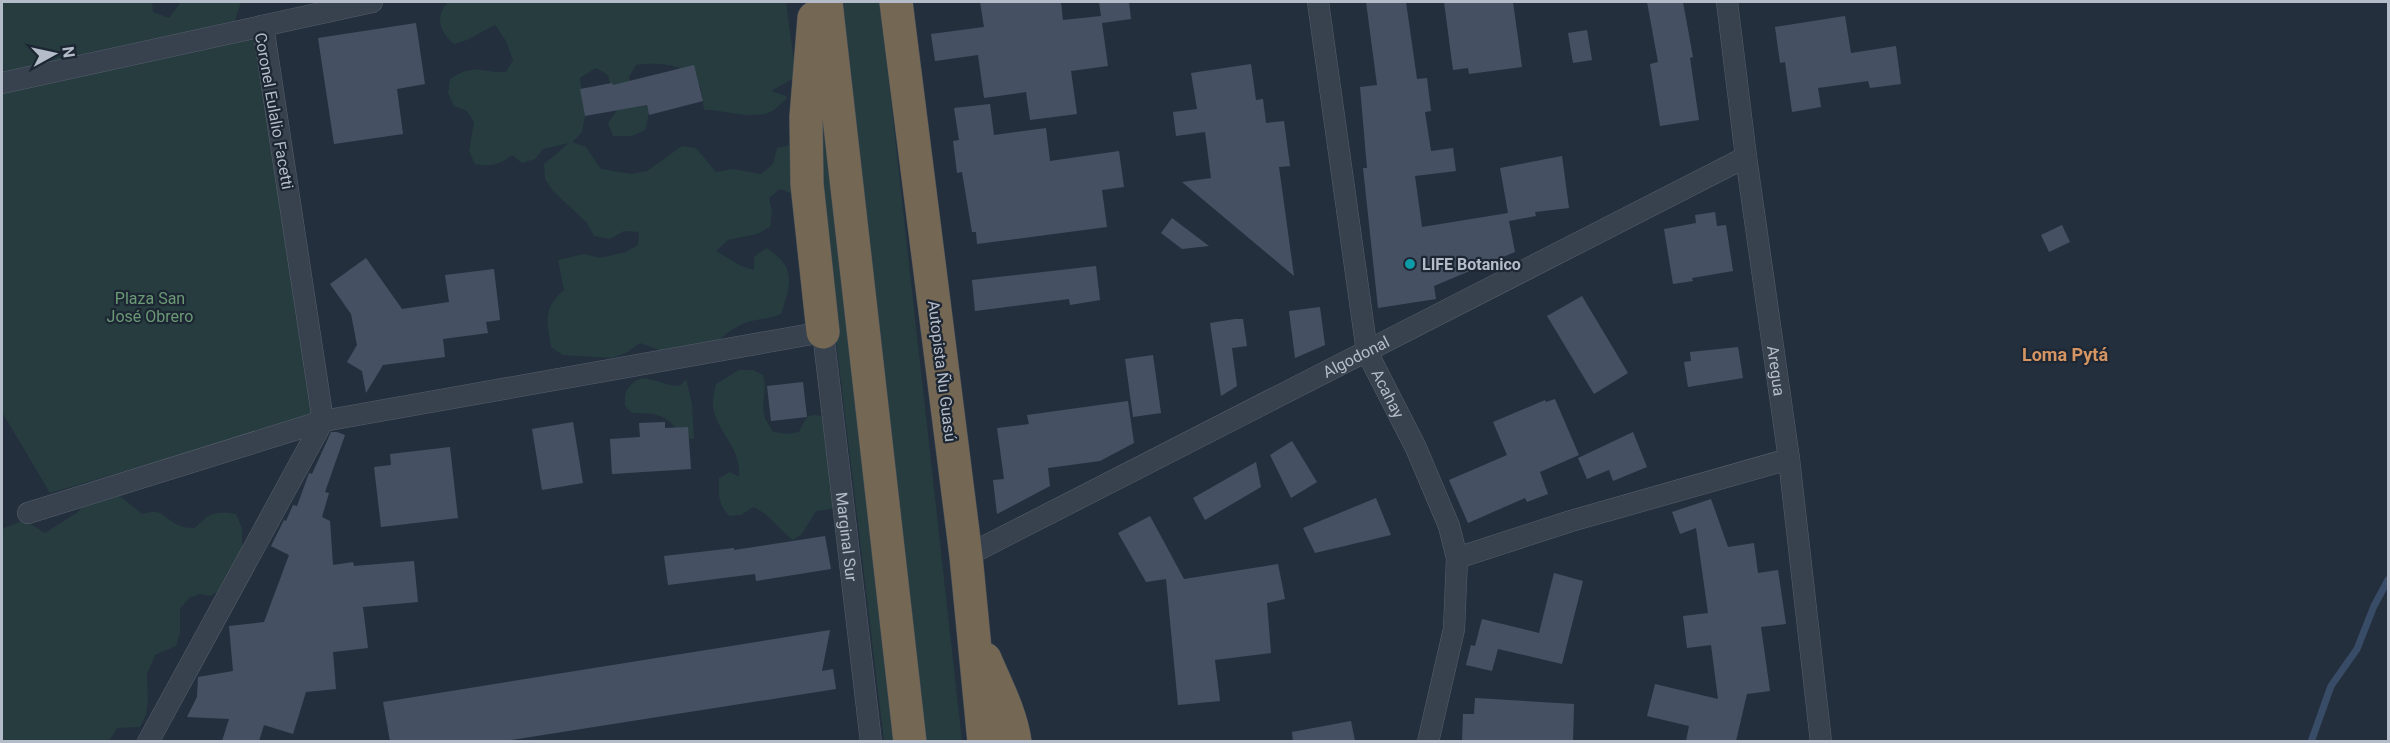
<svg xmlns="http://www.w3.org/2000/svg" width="2390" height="743" font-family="Roboto,sans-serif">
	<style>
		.green { fill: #263c3f }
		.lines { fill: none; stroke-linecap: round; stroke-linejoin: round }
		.stream { stroke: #394c67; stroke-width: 7 }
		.building { fill: #455162 }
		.street-casing { stroke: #565f6c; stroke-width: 22 }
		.highway-casing { stroke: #434c59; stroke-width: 34 }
		.street { stroke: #38414e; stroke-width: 21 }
		.highway { stroke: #746855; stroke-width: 33 }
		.culture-dot { fill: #0f9aa8; stroke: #1d2633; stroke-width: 2 }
		.labels { text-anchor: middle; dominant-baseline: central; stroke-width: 4.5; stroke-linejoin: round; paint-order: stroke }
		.street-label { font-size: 16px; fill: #b4bcc9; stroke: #1d2633 }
		.poi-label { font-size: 16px; font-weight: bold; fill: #b4bcc9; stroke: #1d2633; text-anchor: start }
		.park-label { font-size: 16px; fill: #6b9a76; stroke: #1d2633 }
		.neighbourhood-label { font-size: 18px; font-weight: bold; fill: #d59563; stroke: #1d2633 }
	</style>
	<rect width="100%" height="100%" fill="#242f3e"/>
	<path class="green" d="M2 2H152L153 12 169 18 181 2H241L229 38 260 30 317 415 50 493 2 412Z
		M448 2H786L796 77 771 91 788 97C784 101 779 106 774 110 756 122 724 109 704 110 703 102 702 88 698 82 684 63 657 62 636 65L629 77 633 93C650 106 651 109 645 130L632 136H613L608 123 617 110 608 75 596 68 580 78 585 116 582 132 572 142 586 147 601 169 631 174 647 171 682 146 696 148 716 172 733 169 761 174 773 164 777 148 790 145 798 196 780 189 769 198 772 212 770 227 757 234 728 240 716 251 741 266 754 270V257L766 248C797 267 791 284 781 314 771 318 762 319 751 321 735 325 721 337 711 349L670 354 640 343 626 353 611 358 563 355 551 347C547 321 542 309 564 290L558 260 584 254 600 258 626 252 638 245 639 232 624 231 610 239 594 236 587 223 553 191 545 179 544 164 569 143 543 149 535 159 522 163 512 155C500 165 491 167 475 164L469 151 474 122 467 111 454 106 448 93 450 79C475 62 480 73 506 72L513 60 506 41 495 25 467 40 454 44C440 32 434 17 448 2Z
		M836 2H880L962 741H918Z
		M821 102 893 741H884L822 223Z
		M739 370H753L763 375C768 389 761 400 764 414 765 420 770 426 773 432L788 434 799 432C808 414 807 413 827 417L837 506 830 509 816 511 802 534 793 540C779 530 769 513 753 507L741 515 730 516C717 505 719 493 719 478L730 472 739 477C742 451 721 436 714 412 711 403 714 393 716 384Z
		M642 378C656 379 666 386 680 386L686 379 692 404 694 439 680 438C671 414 655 413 632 413L625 406C624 391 628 384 642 378Z
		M114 491 142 514C166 507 162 519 181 526 185 528 191 528 195 528 210 512 215 511 236 514L242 528V550L222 589 210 596 200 594 189 598 180 609V633L176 646 155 655 147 674 148 701 146 715 140 727 117 728 109 741 2 742V529L24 520 45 533 78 512 88 500Z"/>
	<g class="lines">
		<path class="stream" d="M2311 742 2331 686 2357 649 2374 606 2388 580"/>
	</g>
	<path class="building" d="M980 2H1061L1063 20 1101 16 1099 2H1129L1131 19 1102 23 1108 66 1071 71 1077 114 1030 120 1026 92 984 98 978 55 935 61 931 34 984 27Z
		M1366 2H1406L1417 79 1427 78 1431 111 1425 112 1431 151 1453 148 1456 171 1415 176 1422 227 1508 213 1500 168 1562 156 1569 208 1535 212 1536 216 1509 221 1515 252 1434 286 1436 299 1378 308 1363 168H1367L1360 87 1377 85Z
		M1444 2H1513L1522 67 1469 74 1468 68 1453 70Z
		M1647 2H1683L1693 57 1690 58 1699 120 1660 126 1650 64 1658 62Z
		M1845 16 1851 53 1896 46 1901 84 1870 88 1868 81 1818 88 1821 107 1792 112 1785 62 1780 63 1775 27Z
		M416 23 425 84 397 89 403 134 334 144 318 38Z
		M1587 30 1592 60 1573 63 1568 33Z
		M1251 64 1256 100 1263 99 1266 123 1284 121 1290 166 1279 167 1294 276 1182 182 1211 178 1205 132 1176 136 1173 112 1197 109 1191 73Z
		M694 65 703 101 649 115 647 105 585 116 580 89 612 83 613 85Z
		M990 104 994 135 1046 128 1050 161 1119 151 1124 187 1102 190 1107 227 977 244 976 232H972L962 172 957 173 953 141 959 140 954 108Z
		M1715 212 1717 226 1726 225 1733 271 1692 278 1693 281 1673 284 1664 229 1696 223 1695 215Z
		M1172 218 1209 246 1182 249 1161 233Z
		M2062 225 2070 242 2049 252 2041 235Z
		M366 258 402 309 449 302 445 275 494 269 500 320 486 322 488 333 443 339 445 357 383 365 366 393 362 371 347 362 357 345 351 314 330 284Z
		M1096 266 1100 300 1070 305 1069 299 975 311 972 280Z
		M1582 296 1628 373 1594 394 1547 316Z
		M1320 307 1325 345 1295 358 1289 311Z
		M1235 319H1243L1247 346 1232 348 1237 386 1221 396 1210 323Z
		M1738 347 1743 378 1688 387 1684 362 1691 361 1690 352Z
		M1153 355 1161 413 1133 417 1125 359Z
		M803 382 807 417 771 421 767 386Z
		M1555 399 1579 455 1540 472 1548 494 1527 502 1525 498 1468 523 1449 480 1507 455 1493 422 1545 400 1546 402Z
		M1128 401 1134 443 1100 461 1048 468 1050 486 997 514 993 480 1004 479 997 428 1029 424 1027 415Z
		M573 422 583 483 542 490 532 429Z
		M665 422V428L688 427 691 469 612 474 610 439 640 437 639 423Z
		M331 432H337L345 435 325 492 329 493 322 517 330 521 333 565 353 562 354 566 414 561 418 602 363 607 368 648 333 652 336 689 306 692 293 734 264 725 259 741H222L229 719 187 717 197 697 198 677 233 671 229 626 264 622 289 555 271 546 284 520 286 521 293 505 297 506 309 473 312 474Z
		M1633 432 1647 467 1613 481 1609 470 1587 479 1578 458Z
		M1292 441 1317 482 1291 498 1270 455Z
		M450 447 458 518 381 527 374 467 391 465 390 454Z
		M1256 462 1261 487 1205 520 1193 498Z
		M1376 498 1391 535 1315 553 1303 528Z
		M1711 499 1728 547 1754 543 1758 573 1778 570 1786 624 1761 627 1770 691 1747 694 1736 741H1686L1689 726 1647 716 1655 684 1718 699 1711 645 1687 648 1683 616 1708 613 1696 528 1680 534 1672 512Z
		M1150 516 1184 579 1278 564 1285 599 1267 603 1271 653 1215 660 1220 701 1178 705 1166 579 1146 582 1118 533Z
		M825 536 831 569 756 581 755 574 668 585 664 556 734 548V550Z
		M1554 573 1583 581 1562 664 1498 649 1492 671 1466 665 1471 645 1475 646 1482 619 1539 633Z
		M830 630 822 671 833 669 836 689 505 741H390L383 702Z
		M1475 698 1574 704 1573 741H1462L1463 714H1474Z
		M1351 721 1355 741H1293L1292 732Z"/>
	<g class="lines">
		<g class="street-casing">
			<g id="street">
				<path id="s1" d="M1318 2 1367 352 1416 448 1449 526 1457 558 1454 629 1428 742"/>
				<path id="s2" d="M1727 2 1746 157 1789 459 1821 742"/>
				<path d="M2 83 372 2"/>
				<path id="s3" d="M28 513 323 421 823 332 871 742"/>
				<path id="s4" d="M966 556 1746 157"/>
				<path d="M1457 558 1571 521 1789 459"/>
				<path d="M148 742 323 421 263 26"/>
			</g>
		</g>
		<g class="highway-casing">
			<path id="highway" d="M826 2 910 742
				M896 2 966 556 984 742
				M814 18 806 117 807 184 823 332
				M985 659C996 685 1011 713 1015 742"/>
		</g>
		<use href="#street" class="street"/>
		<use href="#highway" class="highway"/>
	</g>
	<circle class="culture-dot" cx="1410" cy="264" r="6"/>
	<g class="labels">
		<g class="street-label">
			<text transform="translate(274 111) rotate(80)">Coronel Eulalio Facetti</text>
			<text stroke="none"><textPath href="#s4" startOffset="438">Algodonal</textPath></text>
			<text transform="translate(942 371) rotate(83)">Autopista Ñu Guasú</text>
			<text stroke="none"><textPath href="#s2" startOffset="372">Aregua</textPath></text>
			<text stroke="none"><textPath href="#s1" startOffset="400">Acahay</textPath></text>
			<text stroke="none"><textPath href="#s3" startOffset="1023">Marginal Sur</textPath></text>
		</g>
		<g class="poi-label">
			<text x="1422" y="264">LIFE Botanico</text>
		</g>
		<g class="park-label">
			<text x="150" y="298">Plaza San<tspan x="150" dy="18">José Obrero</tspan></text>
		</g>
		<g class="neighbourhood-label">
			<text x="2065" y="354">Loma Pytá</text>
		</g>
	</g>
	<rect width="2390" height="743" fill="none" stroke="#b4bcc9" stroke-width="6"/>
	<g transform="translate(54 54) rotate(82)" stroke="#1d2633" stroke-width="4.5" paint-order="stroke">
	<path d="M0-4.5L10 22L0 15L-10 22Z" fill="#b4bcc9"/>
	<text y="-9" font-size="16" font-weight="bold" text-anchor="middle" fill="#b4bcc9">N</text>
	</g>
</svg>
